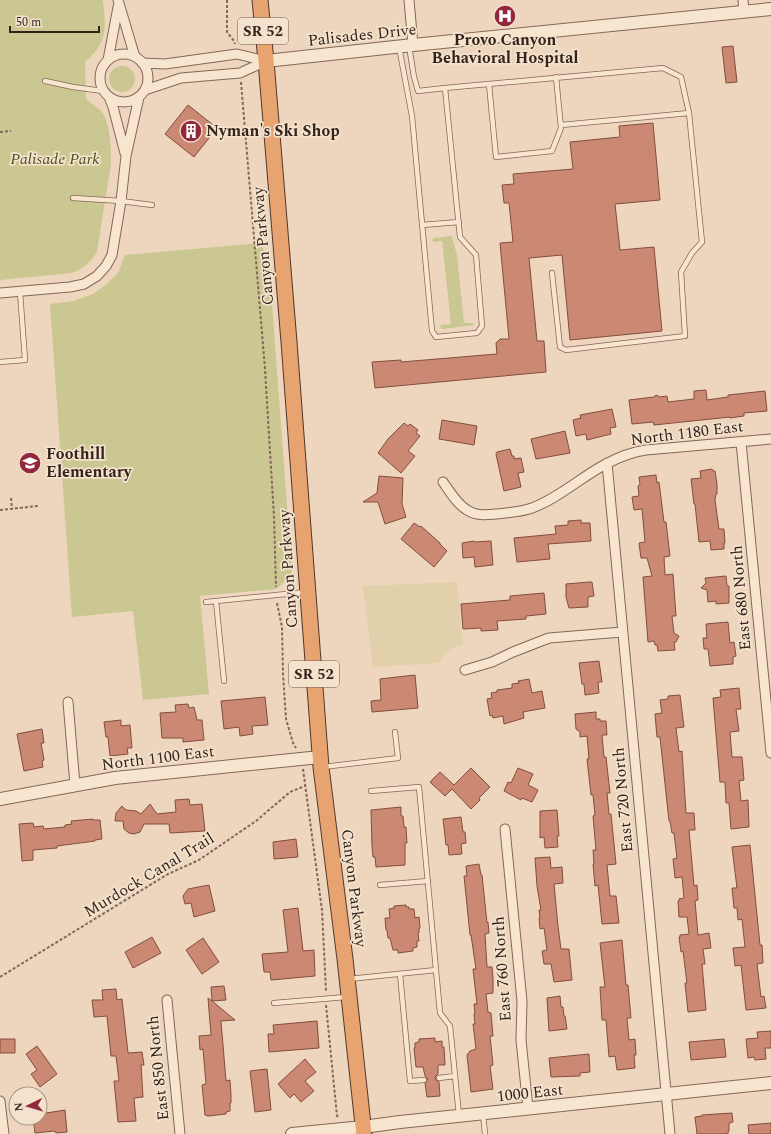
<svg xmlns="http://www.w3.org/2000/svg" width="771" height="1134" font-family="Spectral,serif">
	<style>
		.farmland { fill: #e2d0ab }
		.green { fill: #cac792 }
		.building { fill: #cb8974; stroke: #834d3d }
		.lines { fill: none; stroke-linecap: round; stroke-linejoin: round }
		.service-casing { stroke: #846757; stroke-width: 6 }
		.minor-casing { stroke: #846757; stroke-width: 11 }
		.tertiary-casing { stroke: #846757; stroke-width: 14 }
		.trunk-casing { stroke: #52372c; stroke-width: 17 }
		.path { stroke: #846757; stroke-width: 2; stroke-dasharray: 3 2; stroke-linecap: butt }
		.service { stroke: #f8e5d0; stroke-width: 4.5 }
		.minor { stroke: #f8e5d0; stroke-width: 9 }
		.tertiary { stroke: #f8e5d0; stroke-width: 12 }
		.trunk { stroke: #e7a470; stroke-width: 15 }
		.labels { text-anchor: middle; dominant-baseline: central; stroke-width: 3.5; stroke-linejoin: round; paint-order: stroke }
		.shield { fill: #f4e2cd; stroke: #6e5c50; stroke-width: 1 }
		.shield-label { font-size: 15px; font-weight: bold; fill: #34231b }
		.street-label { font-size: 16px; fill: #34231b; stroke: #f4e2cd }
		.poi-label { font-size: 16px; font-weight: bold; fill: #34231b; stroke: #f4e2cd; text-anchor: start }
		.park-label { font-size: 16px; font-style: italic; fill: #4c5022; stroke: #f4e2cd }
	</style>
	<rect width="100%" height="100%" fill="#edd6bd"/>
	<path class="farmland" d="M457 582 463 646 460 645 451 648 443 656 440 663 373 667 363 586Z"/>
	<path class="green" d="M0 0H103C106 28 108 43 85 62L86 99C91 103 97 107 101 111 111 123 111 150 111 164L97 252C90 263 84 268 72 273L0 280Z
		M109 79a13 13 0 1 1 26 0a13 13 0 1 1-26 0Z
		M451 236 452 237 457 255 464 323H473L474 325 442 329 440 327 441 325 451 324 442 241 434 242 432 240 434 238Z
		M261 243 269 264 292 572 282 584 276 589 200 596 209 694 143 700 133 611 72 617 50 304 73 301 93 294 107 284 118 273 125 255Z"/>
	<path class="building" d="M733 46 737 82 726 83 722 47Z
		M188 105 217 128 194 157 165 134Z
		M653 123 660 200 615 204 620 250 654 247 662 331 570 340 562 255 529 258 537 341H544L546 372 375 388 372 362 401 360V362L497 354 496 343 500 339H509L500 243 513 242 509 203H504L502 185 514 184 513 174 573 169 570 142 620 137 619 126Z
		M706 390 707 400 728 397V395L765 391 767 411 744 413V416L730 418V417L654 425 653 422 632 424 629 400 654 397 656 395 660 397 667 396 668 402 694 399V391Z
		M612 409 616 427 610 428 611 434 587 440 586 434 576 436 573 420 581 418 580 415Z
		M442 420 477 426 474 445 439 439Z
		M404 423 408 426 410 424 418 430 416 433 420 436 408 451 415 456 401 473 378 453 388 439Z
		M565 431 570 453 536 459 531 439Z
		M510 449 512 456H514V459L521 458 524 472 518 473 521 487 504 491 496 454 497 452Z
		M712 469 713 471H715L717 484V494H716L715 500 719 529H724L725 543H724V549L711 550 710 541 699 542 695 504H694L691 479 701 478 700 471Z
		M656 475 657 483 659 482 664 522H666L670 556 664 557 665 575 673 574 676 616H672L674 633 679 636 676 642H674L675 650 658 651 657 645H655L654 641 648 642 643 577 652 576 647 558H641L639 543 645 542 642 509 634 510 632 497 639 496 638 486 640 484 639 477Z
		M379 476 403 478 402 504 406 517 385 524 378 502H363L377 493Z
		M581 520V523H590L591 541 548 544 550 559 517 562 514 538 556 534 555 526 568 525V521Z
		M414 523 420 527 421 526 440 543V544L447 551 434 567 401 539Z
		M474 541V542L491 541 493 565 475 567 474 557 463 558 462 543Z
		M726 576 727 586H729V603L716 604V601L708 602 707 590 701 588 706 583 705 578Z
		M589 582H592L594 596 588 597V607L569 608 566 597V584Z
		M544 593 546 614 526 616V619L497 621 498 630 481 631V628L463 629 461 604 510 600V596Z
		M728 622 730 643 734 642 736 656 733 657V664L710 666 708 649H704L703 638H707L706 624Z
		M599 661 602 682H598L599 693 585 695 584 684H582L579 663Z
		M415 675 418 708 372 712 371 701 381 700 380 679Z
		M529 679 532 693 542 691 545 708 523 712 524 718 504 724 503 716 493 718 492 715 490 716 487 699 492 698 491 693 497 692V690L512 688V684L519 683 518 681Z
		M739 688 741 709H736L739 731 730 732 732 757H742L744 780 739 781 741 801 748 800 749 827 731 829 729 803H726L725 782H720L713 698 721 697 720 690Z
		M680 695 684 727 676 728 679 752 682 751 686 813H694L695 830H689L694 886 697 885 698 900 695 901 698 935 709 933 711 948 703 949 705 964H702L706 1010 688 1012 685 983H687L683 951 681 952 679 937H680V935L689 934 687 917H679L678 901H679V899L684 898 682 877 675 878 673 859 677 858 674 833H672L670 821H669L660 737H657L655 714 662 713 660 700 668 699V696Z
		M265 697 268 725 252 726 253 734 240 736 239 727 224 729 221 701Z
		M188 704 189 708 194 707 197 720H202L204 740 183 742V738H162L160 713 176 712 175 705Z
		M596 712V719H600V721H606L607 735H602L604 757H606L610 793H607L609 814H611L616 864 607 865 610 896H616L619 923 602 924 598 885 595 886 593 864H594L593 850H596L593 816 595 815 593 795H591L587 759H589L587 736 580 737V732L576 729 575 714Z
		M121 720V726L130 725 132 748H127L128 754 110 756 108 737H106L104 722Z
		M42 729 44 743H41L44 760 42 761 43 767 24 771 17 734Z
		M471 768 490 787 479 798 480 800 471 809 452 789 445 796 430 782 440 772 454 785Z
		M518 768 533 774 528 785 538 790 532 802 522 798 521 800 504 791 508 782 511 783Z
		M189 799 190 805 202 804 205 831 170 833 169 824H144L140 832 134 834 129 833 124 829 123 821H115L116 813 122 806 126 810 136 811 141 814 150 804 157 814 176 812 175 800Z
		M401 807V816H403L404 827H406L407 843H405V865L376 867 375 857H373L372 846 371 810Z
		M557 810 559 836H557L558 847 545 848 544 837 540 838V811Z
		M461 817 463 832H465L466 843 461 844 462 854 449 855 448 845H446L443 819Z
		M93 819V820H100L102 839 95 840V841L57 846V848L33 850V860L22 861 19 824 33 823 34 827 43 826 44 829 65 827V825L72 824 71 821Z
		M296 839 298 857 274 859 273 842Z
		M750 845 760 945H762L763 963 757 964 761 997 764 996 766 1008 746 1010 741 965 735 966 733 948 745 947 742 919 738 920 737 908H734L732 888H737L732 847Z
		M550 857 551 868 562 867 563 883 554 884 558 926 561 949H569L572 980 554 982 551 964H544L542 951 547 950 544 928 540 929 539 918H540L539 910H541L537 886 535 858Z
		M479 864 481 875H482L487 923 488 922 489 933 485 934 487 967H492L493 979V993L486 994 488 1012 491 1013 493 1036H490L493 1065 490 1066 493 1089 471 1092 467 1055 470 1051 476 1049 473 1024H475L474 1014H475L474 1004H477L473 969H476L471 935H470L464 876H467L466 866Z
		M209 885 215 911 194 917 191 903 185 904 183 896 188 889Z
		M406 905V907H409V909H414L415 918 419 917 420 928 419 929V933H418L419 941H417V947L413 948V951L398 953V950H393L390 938H388L387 930H386L385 918H390L389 909 394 908V906Z
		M298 908 303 951 314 950 315 976 271 980 270 972H264L262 954 288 952 283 910Z
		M152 937 161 953 133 968 125 952Z
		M203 938 219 962 202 974 186 950Z
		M622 940 626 985H628L631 1018H627L629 1040 635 1039 636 1055H634L635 1068 617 1070 615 1056 609 1057 606 1020H602L600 987H605L600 943Z
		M224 986 226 1000 212 1001 235 1020 221 1021 226 1081 230 1080 231 1095V1103H230V1111L226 1112V1114L208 1116 205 1115 202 1085 206 1084 203 1049 200 1050 199 1036 211 1035 208 998 212 1001 211 987Z
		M116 989 117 1000 122 999 128 1053 142 1052 144 1065H141L143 1097 134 1098 136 1121 118 1122 114 1081H119L116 1056H111L107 1016 94 1017 92 1000H103L102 990Z
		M560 996 561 1007H563L564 1016H565L567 1029 549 1031 547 998Z
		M317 1021 319 1048 269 1052 268 1034H274L273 1025Z
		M771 1031V1048H765L766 1059 755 1060 754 1057 748 1058 746 1039 758 1038 757 1032Z
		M435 1038V1042L442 1041V1047H444L445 1065H438V1074L435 1077 436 1080 439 1082 440 1096 427 1097 425 1083 428 1079 425 1076 423 1067H416L414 1048H415V1043L419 1042V1039Z
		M0 1039H15V1053H0Z
		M724 1039 726 1057 691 1060 689 1042Z
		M37 1046 57 1074 40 1087 31 1074 37 1070 26 1054Z
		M589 1054 590 1072 580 1073V1076L551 1077 549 1058Z
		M305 1059 316 1072 305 1081 314 1091 301 1102 294 1094 290 1098 278 1084Z
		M267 1069 271 1110 255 1112 250 1071Z
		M65 1110 67 1132 56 1133 55 1131 35 1133 33 1118H40V1114Z
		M732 1113 733 1122 729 1123V1131L728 1132V1134H697L695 1117 702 1116V1115Z
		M771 1123V1134H749L748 1125Z"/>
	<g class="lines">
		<g class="service-casing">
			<path id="service" d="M399 47 412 116 432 331 436 337 477 333 482 326 476 255 460 237 445 88 418 91 414 77 409 46
				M45 81 73 87 103 91
				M489 84 496 157 552 151 561 128 556 77
				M445 88 663 68 681 77 689 113 702 242 692 253 681 272 685 336 566 350 560 347 552 273
				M561 125 689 113
				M73 198 121 201 152 205
				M422 225 459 222
				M0 362 25 360 20 292
				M216 601 224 681
				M206 602 306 592
				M323 767 398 758 395 732
				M371 791 419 787 440 1013 450 1026 459 1115
				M380 885 428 881
				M400 974 410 1081 424 1080
				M349 979 436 970
				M274 1003 346 997
				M439 1078 455 1076
				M483 1114 485 1134"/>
		</g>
		<g class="minor-casing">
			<path id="minor" d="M118 0 135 57
				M409 0 413 45
				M743 0 744 12
				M100 78a24 24 0 1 1 48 0a24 24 0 1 1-48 0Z
				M108 60 118 7
				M142 63 165 64 237 54 266 61
				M145 90 181 78 240 73 266 61
				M109 97 113 107 125 153
				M0 293 70 287 84 284 97 276 106 266 112 255 121 201 126 156 139 97
				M741 442 771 753
				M607 463 670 1134
				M443 482C450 492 457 504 467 510 476 516 486 515 496 514 508 513 521 512 532 508 559 498 581 477 606 464 619 457 632 452 646 450L771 439
				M465 670 492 662 513 652 549 638 622 632
				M68 702 75 785
				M505 829 522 1001 521 1040 528 1108
				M167 1000 180 1134
				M0 1101 4 1134"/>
		</g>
		<g class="tertiary-casing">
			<path id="tertiary" d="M266 61 413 45 771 9
				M0 799 115 778 320 757
				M292 1134 363 1127 400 1122 771 1083"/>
		</g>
		<g class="trunk-casing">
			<path id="trunk" d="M260 0 266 61 289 342 321 767 345 959 364 1134"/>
		</g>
		<path class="path" d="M227 0V32L234 41 235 44
			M241 82 265 369 274 517 276 587
			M0 132 11 131
			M11 498 12 509
			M0 510 38 506
			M277 603 282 627 283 674 286 719 293 743 296 748
			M303 769 322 910 326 991
			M0 977 168 874 199 860 256 821 290 792 305 786
			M326 1005 337 1116 339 1117"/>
		<use href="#service" class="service"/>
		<use href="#minor" class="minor"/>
		<use href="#tertiary" class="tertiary"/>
		<use href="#trunk" class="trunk"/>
	</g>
	<defs>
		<g id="hospital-disc" transform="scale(1.15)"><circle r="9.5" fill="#92283b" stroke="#f4e2cd"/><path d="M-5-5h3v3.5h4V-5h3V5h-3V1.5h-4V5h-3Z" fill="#fff"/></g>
		<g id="building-disc" transform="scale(1.15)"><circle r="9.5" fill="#92283b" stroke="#f4e2cd"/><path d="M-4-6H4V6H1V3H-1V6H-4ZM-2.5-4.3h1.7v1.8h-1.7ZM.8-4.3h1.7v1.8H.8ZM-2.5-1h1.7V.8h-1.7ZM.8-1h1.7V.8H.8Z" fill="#fff"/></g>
		<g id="school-disc" transform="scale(1.15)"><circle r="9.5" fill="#92283b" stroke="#f4e2cd"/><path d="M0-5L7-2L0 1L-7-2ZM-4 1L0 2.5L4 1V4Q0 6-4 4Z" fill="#fff"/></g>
	</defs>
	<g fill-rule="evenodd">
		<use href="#hospital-disc" x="505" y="16"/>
		<use href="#building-disc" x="191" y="131"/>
		<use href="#school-disc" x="30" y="463"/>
	</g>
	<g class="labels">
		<g class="shield">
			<rect x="238" y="18" width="50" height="26" rx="3"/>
			<rect x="289" y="661" width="50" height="26" rx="3"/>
		</g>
		<g class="shield-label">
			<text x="263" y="31">SR 52</text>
			<text x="314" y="674">SR 52</text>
		</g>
		<g class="street-label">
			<text transform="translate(362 35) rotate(-6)">Palisades Drive</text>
			<text transform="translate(263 246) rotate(-95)">Canyon Parkway</text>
			<text transform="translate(687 433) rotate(-7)">North 1180 East</text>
			<text transform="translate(288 569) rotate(-94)">Canyon Parkway</text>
			<text transform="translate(741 598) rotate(-95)">East 680 North</text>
			<text transform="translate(158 758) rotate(-7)">North 1100 East</text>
			<text transform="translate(623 800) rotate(-95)">East 720 North</text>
			<text transform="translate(149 875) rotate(-31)">Murdock Canal Trail</text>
			<text transform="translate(354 888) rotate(83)">Canyon Parkway</text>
			<text transform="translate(502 969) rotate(-94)">East 760 North</text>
			<text transform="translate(158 1068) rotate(-96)">East 850 North</text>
			<text transform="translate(530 1093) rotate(-6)">1000 East</text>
		</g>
		<g class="poi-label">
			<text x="505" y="40" text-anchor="middle">Provo Canyon<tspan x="505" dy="18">Behavioral Hospital</tspan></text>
			<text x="206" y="131">Nyman's Ski Shop</text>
			<text x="46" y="454">Foothill<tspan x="46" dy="18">Elementary</tspan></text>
		</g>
		<g class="park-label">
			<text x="55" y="159">Palisade Park</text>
		</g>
	</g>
	<g transform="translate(28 1106) rotate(265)"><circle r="19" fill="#f4e2cd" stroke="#a79686"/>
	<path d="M0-3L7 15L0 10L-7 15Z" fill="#92283b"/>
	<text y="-6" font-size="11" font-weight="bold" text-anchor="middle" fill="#34231b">N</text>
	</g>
	<path d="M10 26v6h89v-6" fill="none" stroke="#34231b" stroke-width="2"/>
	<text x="16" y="26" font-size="12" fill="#34231b" stroke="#f4e2cd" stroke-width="3" paint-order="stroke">50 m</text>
</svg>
